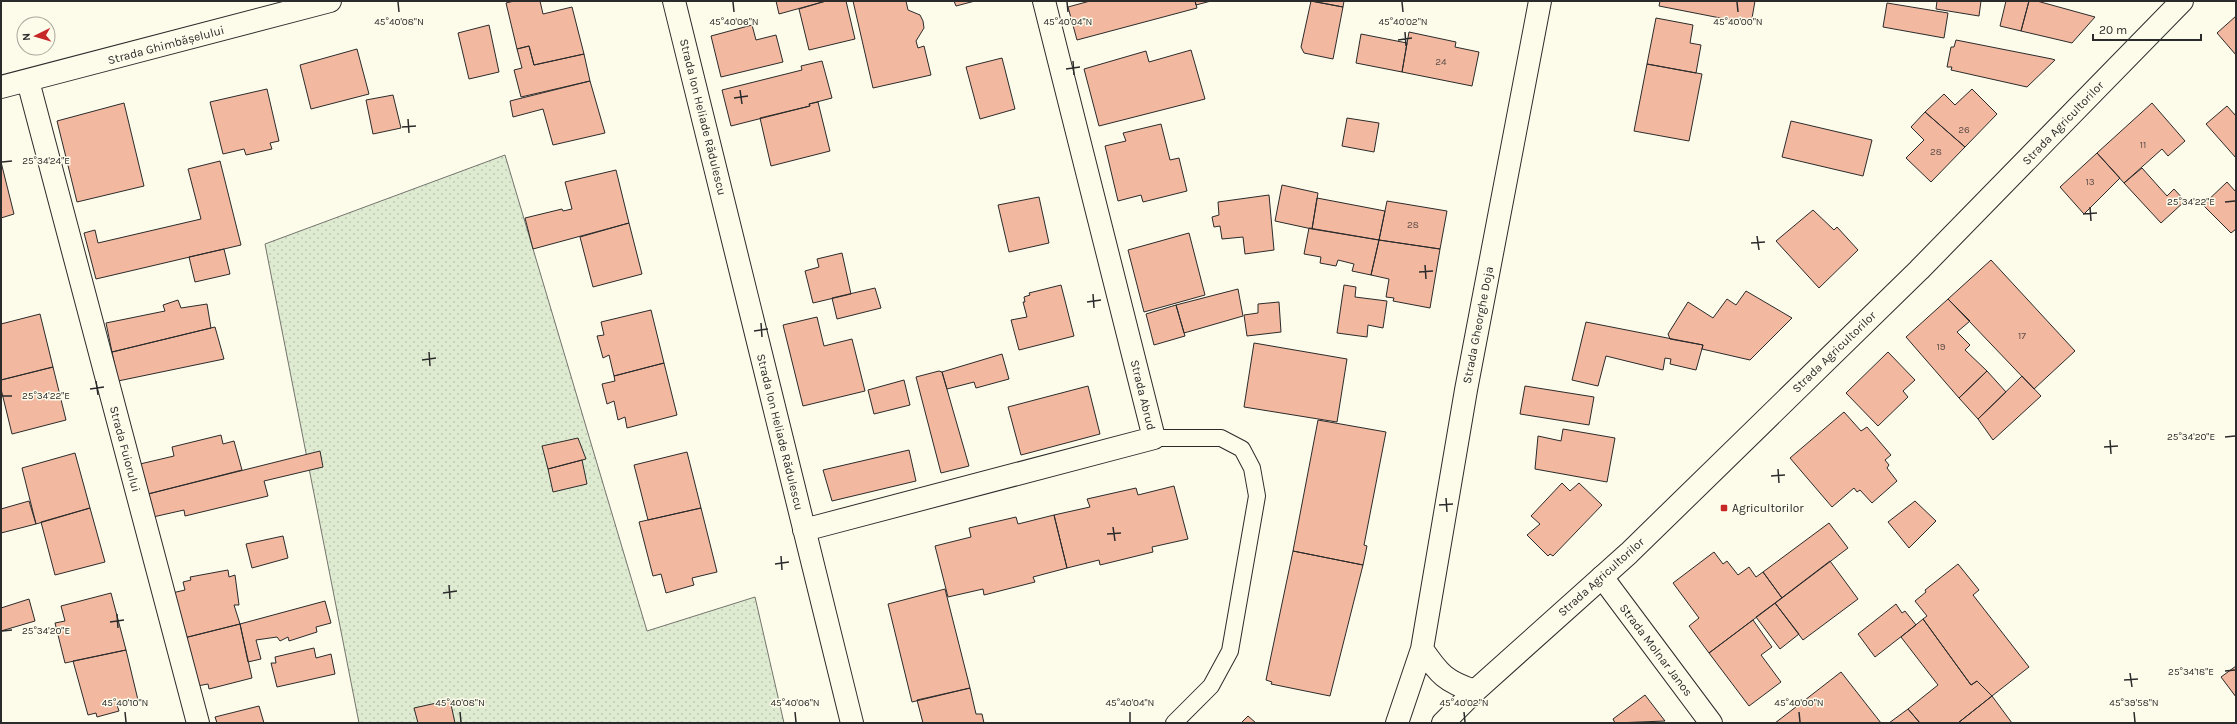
<svg xmlns="http://www.w3.org/2000/svg" width="2237" height="724" font-family="Karla,sans-serif">
	<style>
		.grass { fill: url(#grass-dots); stroke: #74746e }
		.building { fill: #f2b8a0; stroke: #2b2b2b }
		.lines { fill: none; stroke-linecap: round; stroke-linejoin: round }
		.service-casing { stroke: #2b2b2b; stroke-width: 18 }
		.minor-casing { stroke: #2b2b2b; stroke-width: 24 }
		.tertiary-casing { stroke: #2b2b2b; stroke-width: 24 }
		.secondary-casing { stroke: #2b2b2b; stroke-width: 24 }
		.service { stroke: #fdfbea; stroke-width: 16 }
		.minor { stroke: #fdfbea; stroke-width: 22 }
		.tertiary { stroke: #fdfbea; stroke-width: 22 }
		.secondary { stroke: #fdfbea; stroke-width: 22 }
		.ticks { fill: none; stroke: #2b2b2b; stroke-width: 1.5 }
		.poi-dot { fill: #c62828; stroke: #fdfbea; stroke-width: 1.5 }
		.labels { text-anchor: middle; dominant-baseline: central; stroke-width: 3; stroke-linejoin: round; paint-order: stroke }
		.number-label { font-size: 10px; fill: #5d4e48 }
		.street-label { font-size: 12px; fill: #2b2b2b; stroke: #fdfbea }
		.poi-label { font-size: 12px; fill: #2b2b2b; stroke: #fdfbea; text-anchor: start }
		.ticks-label { font-size: 10px; text-anchor: middle; fill: #2b2b2b; stroke: #fdfbea; stroke-width: 3; stroke-linejoin: round; paint-order: stroke }
	</style>
	<defs>
		<pattern id="grass-dots" width="8" height="8" patternUnits="userSpaceOnUse"><rect width="8" height="8" fill="#deebd1"/><path d="M2 2h.1M6 6h.1" fill="none" stroke="#bfcab4" stroke-width="1.8" stroke-linecap="round"/></pattern>
	</defs>
	<rect width="100%" height="100%" fill="#fdfbea"/>
	<path class="grass" d="M505 155 647 631 755 597 784 723H359L265 244Z"/>
	<path class="building" d="M514 1H540L543 14 572 7 584 54 534 65 529 46 517 49 506 3Z
		M776 1H826L779 14Z
		M826 1H846L855 39 809 50 799 9Z
		M853 1H906L908 10 920 15 923 21 924 28 916 41 918 48 924 46 931 75 873 88Z
		M954 1H975L956 6Z
		M1090 1H1195L1197 8 1077 40 1068 7Z
		M1195 1H1211L1196 5Z
		M1311 1 1343 7 1333 59 1304 53 1301 47Z
		M1311 1H1344L1343 7Z
		M1660 1H1755L1751 24 1659 6Z
		M1937 1H1981L1979 16 1936 9Z
		M2006 1H2029L2021 31 2000 26Z
		M2029 1H2037L2095 17 2072 43 2068 42 2021 31Z
		M1887 3 1948 13 1944 38 1883 27Z
		M2236 16V55L2217 33Z
		M1656 18 1693 25 1690 43 1701 45 1696 73 1647 64Z
		M489 25 499 72 469 79 458 33Z
		M752 25 756 40 776 35 783 62 721 77 711 36Z
		M1409 32 1456 42 1455 47 1479 52 1472 86 1402 72Z
		M1361 34 1407 43 1402 72 1356 63Z
		M1956 40 2052 59 2055 60 2027 87 1951 70 1952 67H1947L1951 47H1954Z
		M529 46 534 65 584 54 590 81 521 97 514 70 522 68 517 49Z
		M357 49 369 94 311 109 300 65Z
		M1191 50 1205 99 1099 126 1084 69 1146 51 1149 62Z
		M1002 58 1015 109 980 119 966 67Z
		M822 61 832 98 809 104 810 106 731 126 722 90 802 70 801 66Z
		M1647 64 1702 74 1689 141 1634 131Z
		M590 81 605 133 553 145 543 109 513 117 510 101Z
		M267 89 279 141 270 143 272 149 246 155 244 149 223 154 210 102Z
		M1972 89 1997 114 1965 147 1925 112 1944 94 1955 105Z
		M393 95 401 128 373 134 366 100Z
		M818 102 830 151 771 166 760 118 810 106 809 104Z
		M124 103 144 186 77 202 57 121Z
		M2152 103 2185 141 2168 156 2162 149 2124 183 2097 153Z
		M2227 106 2236 116V158L2206 124Z
		M1925 112 1965 147 1931 182 1906 158 1924 140 1911 127Z
		M1347 118 1379 123 1374 152 1342 146Z
		M1791 121 1872 140 1863 176 1782 157Z
		M1161 124 1170 160 1179 158 1187 191 1143 202 1141 195 1118 201 1105 146 1126 141 1123 133Z
		M2097 153 2120 178 2084 214 2060 187Z
		M220 161 241 245 96 279 84 233 95 230 98 243 201 219 188 169Z
		M1 162 14 214 1 218Z
		M2142 168 2167 196 2174 189 2185 201 2161 223 2124 183Z
		M616 170 629 223 533 249 525 218 562 209 563 211 572 209 565 182Z
		M2227 182 2236 192V229L2231 233 2203 205Z
		M1282 185 1318 193 1312 229 1275 221Z
		M1269 195 1274 250 1245 254 1243 237 1222 239 1220 226 1214 227 1212 217 1219 215 1218 202Z
		M1039 197 1049 243 1009 252 998 205Z
		M1317 198 1385 211 1379 240 1312 229Z
		M1387 201 1447 211 1440 249 1379 240Z
		M1813 210 1834 230 1837 227 1858 250 1819 288 1776 241Z
		M629 223 642 274 593 287 580 237Z
		M1309 228 1379 240 1371 275 1352 271 1354 264 1338 260 1336 266 1320 263 1321 257 1304 254Z
		M1189 233 1205 295 1144 312 1128 250Z
		M1379 240 1440 249 1430 308 1393 301 1394 298 1386 297 1389 279 1371 275Z
		M224 249 230 274 195 282 189 257Z
		M842 253 851 294 813 303 805 271 819 267 817 259Z
		M1991 260 2075 351 2034 389 1948 299Z
		M1061 285 1074 336 1019 350 1011 320 1027 317 1023 302H1025L1024 297 1030 295 1029 293Z
		M1344 285 1356 287 1355 297 1387 301 1383 328 1368 325 1367 337 1337 333Z
		M875 288 881 308 837 319 832 298Z
		M1238 289 1243 316 1184 333 1176 305Z
		M1746 291 1792 318 1750 360 1702 349 1703 345 1670 339 1668 334 1688 302 1713 318 1727 299 1736 305Z
		M1948 299 1970 321 1957 332 1970 345 1965 350 1987 371 1959 398 1906 337Z
		M178 300 181 308 207 304 211 328 112 352 106 323 165 311 163 305Z
		M1279 302 1281 332 1247 336 1244 315 1258 313V304Z
		M1176 305 1185 336 1154 345 1146 314Z
		M651 310 664 363 614 376 609 355 603 358 597 336 604 335 601 322Z
		M40 314 53 367 1 380V324Z
		M817 317 824 346 852 339 865 391 803 406 783 325Z
		M1586 322 1703 345 1696 370 1670 364 1671 359 1665 358 1663 370 1606 356 1598 386 1572 380Z
		M215 327 224 359 118 381 112 352Z
		M1254 343 1347 359 1337 422 1244 407Z
		M1888 352 1915 380 1903 391 1908 397 1878 426 1846 393Z
		M1002 354 1009 379 976 388 974 382 947 389 942 372Z
		M664 363 677 415 627 428 625 417 618 420 614 401 607 404 602 384 615 381 614 376Z
		M53 367 66 420 12 434 1 389V380Z
		M939 371 942 372 969 466 941 473 916 377Z
		M1987 371 2006 392 1978 419 1959 398Z
		M2022 376 2041 396 1993 440 1978 419Z
		M904 380 910 405 874 414 868 390Z
		M1088 386 1100 434 1021 455 1008 407Z
		M1525 386 1594 397 1589 425 1520 414Z
		M1844 412 1861 431 1867 427 1891 455 1885 460 1889 465 1887 468 1897 481 1872 503 1860 490 1857 492 1854 488 1832 507 1790 458Z
		M1318 420 1386 432 1364 545 1367 546 1363 565 1293 551Z
		M1563 429 1615 438 1607 482 1535 469 1538 436 1561 441Z
		M221 435 223 444 234 441 242 470 148 494 140 464 174 456 172 447Z
		M578 438 586 459 548 469 542 446Z
		M909 450 916 481 832 501 823 470Z
		M320 451 323 467 264 481 268 496 185 516 184 510 153 517 148 494Z
		M687 452 701 508 648 520 634 465Z
		M75 453 90 508 36 524 22 468Z
		M582 460 587 484 553 492 548 469Z
		M1562 483 1570 491 1579 483 1602 505 1553 556 1550 554 1548 556 1527 535 1540 524 1531 516Z
		M1174 486 1188 539 1152 547 1153 552 1100 565 1099 560 1067 568 1054 515 1090 507 1087 499 1136 488 1138 495Z
		M29 501 36 524 1 533V509Z
		M1915 501 1936 521 1909 548 1888 522Z
		M90 508 105 562 55 575 41 522Z
		M701 508 717 572 692 578 694 585 666 593 661 574 653 576 639 522Z
		M1054 515 1067 568 1033 577 1035 582 984 595 983 589 948 597 935 546 971 537 969 528 1016 517 1018 524Z
		M1829 523 1848 548 1782 598 1763 572Z
		M283 536 288 558 252 568 246 544Z
		M1293 551 1363 565 1330 696 1271 684 1272 682 1266 680Z
		M1714 552 1723 564 1727 561 1738 575 1749 567 1756 577 1763 572 1782 598 1709 653 1689 626 1699 618 1673 583Z
		M1830 561 1858 599 1803 640 1775 603Z
		M1958 564 1979 590 1973 595 2029 667 1992 696 1977 681 1971 685 1923 619 1927 616 1915 601 1926 592 1925 590Z
		M228 570 229 577 235 575 239 605H234L240 624 184 638 172 593 185 590 183 582 191 580 190 577Z
		M945 589 970 688 912 702 888 604Z
		M111 593 126 650 65 663 55 623 65 621 61 606Z
		M29 599 35 621 1 631V608Z
		M325 601 331 623 316 627 317 632 289 641 288 637 280 641 277 637 256 640 261 659 248 662 240 624Z
		M1775 603 1799 634 1780 649 1756 617Z
		M1896 604 1902 613 1905 611 1916 625 1875 657 1858 634Z
		M1923 619 1971 685 1977 681 1992 696 1958 723H1920L1908 709 1938 685 1901 637Z
		M1753 620 1772 647 1761 655 1781 682 1749 706 1709 653Z
		M240 624 252 678 209 689 208 684 197 686 184 638Z
		M314 648 316 658 331 654 335 674 277 687 271 663H276L275 657Z
		M126 650 138 700 117 705 119 711 97 717 96 713 88 715 73 661Z
		M2236 666V697L2221 677Z
		M1841 672 1881 723H1775L1805 700Z
		M970 688 976 714H982L984 723H923L917 700Z
		M1645 695 1665 721 1615 723 1613 719Z
		M1992 696 2012 723H1958Z
		M450 700 455 723H418L414 708Z
		M259 706 264 723H217L215 717Z
		M1908 709 1920 723H1889Z
		M1248 716 1256 723H1241Z"/>
	<g class="lines">
		<g class="service-casing">
			<path id="service" d="M1154 438H1221L1242 449 1252 468 1257 496 1230 651 1211 686 1174 723"/>
		</g>
		<g class="minor-casing">
			<path id="minor" d="M674 1 852 723
				M28 81 198 723
				M1 87 330 1
				M804 530 1154 438 1044 1
				M1602 577 1711 723"/>
		</g>
		<g class="tertiary-casing">
			<path id="tertiary" d="M1475 691 1629 553 1919 270 2182 1"/>
		</g>
		<g class="secondary-casing">
			<path id="secondary" d="M1422 649C1439 674 1446 682 1475 691L1443 723
				M1397 723 1422 649 1466 390 1540 1"/>
		</g>
		<use href="#service" class="service"/>
		<use href="#minor" class="minor"/>
		<use href="#tertiary" class="tertiary"/>
		<use href="#secondary" class="secondary"/>
	</g>
	<path class="ticks" d="M398 2 399 12M733 2 734 12M1067 2 1068 12M1402 2 1403 12M1737 2 1738 12M1405 32 1406 46M1398 40 1412 38M1073 61 1074 75M1066 69 1080 67M740 90 742 104M734 98 748 96M408 119 409 133M402 127 416 126M2 162 12 161M2225 202 2235 201M2090 207 2091 221M2083 214 2097 213M1757 236 1759 250M1751 243 1765 242M1425 265 1426 279M1419 272 1433 271M1093 294 1094 308M1087 302 1101 300M761 323 762 337M754 331 768 329M429 352 430 366M422 360 436 358M96 381 98 395M90 389 104 387M2 396H12M2225 437 2235 436M2110 440 2111 454M2104 447 2118 446M1778 469 1779 483M1771 476 1785 475M1446 498 1447 512M1439 505 1453 504M1113 527 1115 541M1107 534 1121 533M781 556 782 570M775 564 789 562M449 585 450 599M443 593 457 591M117 614 118 628M110 622 124 620M2 631 12 630M2225 671 2235 670M2130 673 2132 687M2124 680 2138 679M125 712 126 722M460 712 461 722M795 712 796 722M1130 712V722M1464 712 1465 722M1799 712 1800 722M2134 712 2135 722"/>
	<rect class="poi-dot" x="1720" y="504" width="8" height="8" rx="2"/>
	<g class="labels">
		<g class="number-label">
			<text x="1441" y="62">24</text>
			<text x="1964" y="130">26</text>
			<text x="2143" y="145">11</text>
			<text x="1936" y="152">28</text>
			<text x="2090" y="182">13</text>
			<text x="1413" y="225">28</text>
			<text x="2022" y="336">17</text>
			<text x="1941" y="347">19</text>
		</g>
		<g class="street-label">
			<text transform="translate(166 45) rotate(-15)">Strada Ghimbășelului</text>
			<text transform="translate(703 117) rotate(76)">Strada Ion Heliade Rădulescu</text>
			<text transform="translate(2063 123) rotate(-46)">Strada Agricultorilor</text>
			<text transform="translate(1478 325) rotate(-79)">Strada Gheorghe Doja</text>
			<text transform="translate(1834 352) rotate(-44)">Strada Agricultorilor</text>
			<text transform="translate(1143 395) rotate(76)">Strada Abrud</text>
			<text transform="translate(780 432) rotate(76)">Strada Ion Heliade Rădulescu</text>
			<text transform="translate(125 449) rotate(75)">Strada Fuiorului</text>
			<text transform="translate(1601 577) rotate(-42)">Strada Agricultorilor</text>
			<text transform="translate(1656 650) rotate(53)">Strada Molnar Janos</text>
		</g>
		<g class="poi-label">
			<text x="1732" y="508">Agricultorilor</text>
		</g>
	</g>
	<g class="ticks-label">
		<text x="399" y="25">45°40'08"N</text>
		<text x="734" y="25">45°40'06"N</text>
		<text x="1068" y="25">45°40'04"N</text>
		<text x="1403" y="25">45°40'02"N</text>
		<text x="1738" y="25">45°40'00"N</text>
		<text x="46" y="164">25°34'24"E</text>
		<text x="2191" y="205">25°34'22"E</text>
		<text x="46" y="399">25°34'22"E</text>
		<text x="2191" y="440">25°34'20"E</text>
		<text x="46" y="634">25°34'20"E</text>
		<text x="2191" y="675">25°34'18"E</text>
		<text x="125" y="706">45°40'10"N</text>
		<text x="460" y="706">45°40'08"N</text>
		<text x="795" y="706">45°40'06"N</text>
		<text x="1130" y="706">45°40'04"N</text>
		<text x="1464" y="706">45°40'02"N</text>
		<text x="1799" y="706">45°40'00"N</text>
		<text x="2134" y="706">45°39'58"N</text>
	</g>
	<rect width="2237" height="724" fill="none" stroke="#2b2b2b" stroke-width="4"/>
	<g transform="translate(36 36) rotate(265)"><circle r="19" fill="#fdfbea" stroke="#a9a89e"/>
	<path d="M0-3L7 15L0 10L-7 15Z" fill="#c62828"/>
	<text y="-6" font-size="11" font-weight="bold" text-anchor="middle" fill="#2b2b2b">N</text>
	</g>
	<path d="M2093 34v6h108v-6" fill="none" stroke="#2b2b2b" stroke-width="2"/>
	<text x="2099" y="34" font-size="12" fill="#2b2b2b" stroke="#fdfbea" stroke-width="3" paint-order="stroke">20 m</text>
</svg>
